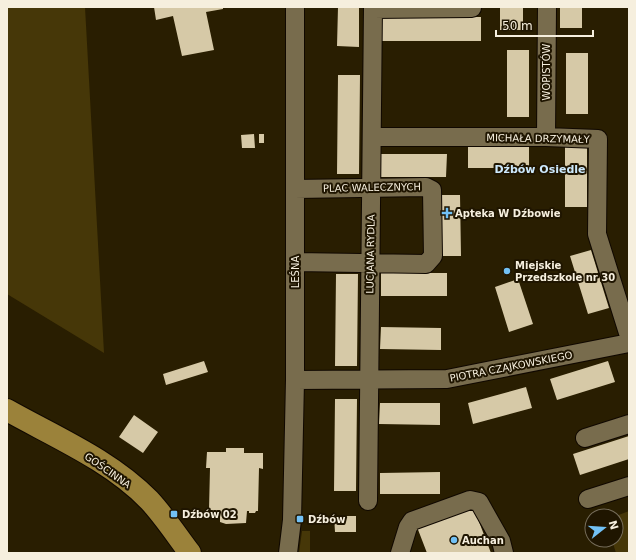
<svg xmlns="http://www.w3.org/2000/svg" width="636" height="560" viewBox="0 0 636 560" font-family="'DejaVu Sans',sans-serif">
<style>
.green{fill:#463708}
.building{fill:#d6c9a7}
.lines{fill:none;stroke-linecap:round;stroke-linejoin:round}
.minor-casing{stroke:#100800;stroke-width:20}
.major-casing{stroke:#100800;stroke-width:24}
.minor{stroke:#786c4d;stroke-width:18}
.major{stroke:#9b823a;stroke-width:22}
.poi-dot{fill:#72c1f5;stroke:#1f1500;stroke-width:1.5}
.labels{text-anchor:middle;stroke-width:4;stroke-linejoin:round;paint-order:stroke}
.street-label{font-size:10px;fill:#f6efde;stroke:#1f1500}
.poi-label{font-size:10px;font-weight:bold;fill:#f6efde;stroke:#1f1500;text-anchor:start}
.neighbourhood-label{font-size:11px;font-weight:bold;fill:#cde9fc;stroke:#1f1500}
</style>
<rect width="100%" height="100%" fill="#291e01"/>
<path class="green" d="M7 7H85L104 353 7 294Z
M629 511V553H616L612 540H616V516Z
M302 531H310V553H299Z"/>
<path class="building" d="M154 7H223V9L206 12 214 50 182 56 173 16 156 20Z
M338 7H359V47L337 46Z
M500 7H523V30H500Z
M560 7H582V28H560Z
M382 17H481V41H382Z
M507 50H529V117H507Z
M566 53H588V114H566Z
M338 75H360L359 174H337Z
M254 134 255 148H242L241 135Z
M259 134H264V143H259Z
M468 146H529V168H468Z
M565 147H587V207H565Z
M381 154H447L446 177H381Z
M436 195H460L461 256H437Z
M591 250 609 308 588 314 570 256Z
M381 273H447V296H381Z
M336 274H358L357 366H335Z
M518 279 533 324 509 332 495 287Z
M381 327 441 328V350L380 349Z
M204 361 208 372 166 385 163 374Z
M608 361 615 382 557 400 550 379Z
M526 387 532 408 473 424 468 403Z
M335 399H357L356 491H334Z
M380 403H440V425L379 424Z
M134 415 158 432 143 453 119 437Z
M629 436V459L580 475 573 454Z
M226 448H244V453H263V469L259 468 258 511H256L255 513H249V511H247L246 523 226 524 220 522V510L218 511V513H212V510H209L210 468H206L207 452H226Z
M440 472V494H380V473Z
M473 506 491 553H427L417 527Z
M334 516H356V532H335Z"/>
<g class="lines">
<defs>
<path id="minor" d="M373 9 472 8
M372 137H546L598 139 597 234 629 336
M546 137 547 7
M295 262 426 264 433 256 432 190 426 187 295 189
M295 380 447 379 629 343
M585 438 629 424
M588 499 629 486
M368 501 373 7
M288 553 292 520 295 380V7
M400 553 408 527 412 521 470 500 479 502 501 541 504 553"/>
<path id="major" d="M7 410C55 437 110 460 149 500 164 516 177 536 190 553"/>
</defs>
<use href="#minor" class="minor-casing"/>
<use href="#major" class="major-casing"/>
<use href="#minor" class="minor"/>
<use href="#major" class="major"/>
</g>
<g class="poi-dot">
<path d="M445 207h4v4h4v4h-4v4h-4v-4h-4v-4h4z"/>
<circle cx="507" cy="271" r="4"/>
<rect x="170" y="510" width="8" height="8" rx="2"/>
<rect x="296" y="515" width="8" height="8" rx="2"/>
<circle cx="454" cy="540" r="4"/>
</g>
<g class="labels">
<g class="street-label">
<text transform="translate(546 72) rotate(-90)" y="4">WOPISTÓW</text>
<text transform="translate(538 138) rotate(1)" y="4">MICHAŁA DRZYMAŁY</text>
<text transform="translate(372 187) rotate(-1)" y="4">PLAC WALECZNYCH</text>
<text transform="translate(370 254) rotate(-89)" y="4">LUCJANA RYDLA</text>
<text transform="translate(295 272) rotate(-90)" y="4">LEŚNA</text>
<text transform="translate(511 366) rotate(-11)" y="4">PIOTRA CZAJKOWSKIEGO</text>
<text transform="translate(108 470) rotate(35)" y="4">GOŚCINNA</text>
</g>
<g class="poi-label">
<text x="455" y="217">Apteka W Dźbowie</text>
<text x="515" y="269">Miejskie<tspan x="515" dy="12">Przedszkole nr 30</tspan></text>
<text x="182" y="518">Dźbów 02</text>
<text x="308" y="523">Dźbów</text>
<text x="462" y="544">Auchan</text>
</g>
<g class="neighbourhood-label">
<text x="540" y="173">Dźbów Osiedle</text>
</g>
</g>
<rect width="636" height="560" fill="none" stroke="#f6efde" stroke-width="16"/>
<g transform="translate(604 528) rotate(73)"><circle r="19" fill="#1f1500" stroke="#756c59"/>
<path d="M0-3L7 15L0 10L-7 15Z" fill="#72c1f5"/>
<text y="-6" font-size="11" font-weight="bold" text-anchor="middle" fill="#f6efde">N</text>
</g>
<path d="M496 30v6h97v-6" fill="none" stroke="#f6efde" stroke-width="2"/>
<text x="502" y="30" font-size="12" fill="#f6efde" stroke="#1f1500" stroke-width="3" paint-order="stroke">50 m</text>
</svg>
